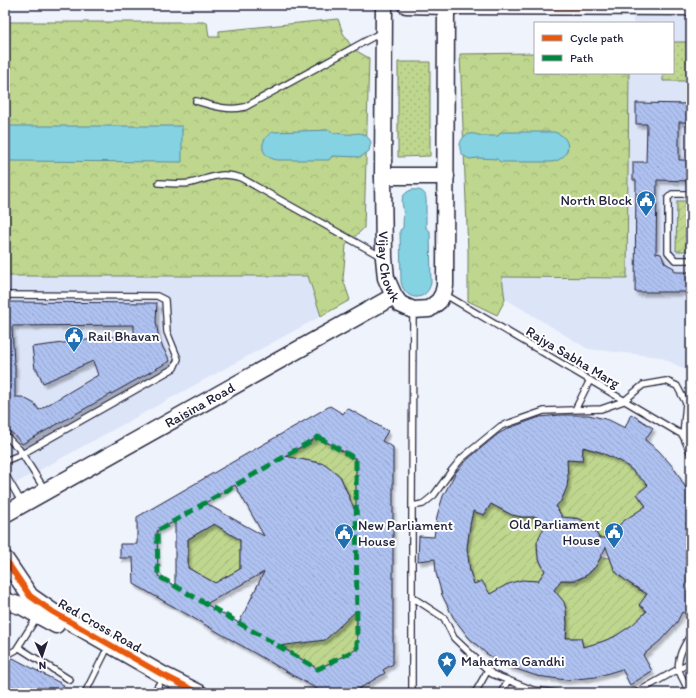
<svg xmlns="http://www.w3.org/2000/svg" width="696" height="698" viewBox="0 0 696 698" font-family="Itim,sans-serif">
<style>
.built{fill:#dce4f8}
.grass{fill:url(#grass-dots);stroke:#707c64}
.park{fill:url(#park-crowns);stroke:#707c64}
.garden{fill:url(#garden-furrows);stroke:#707c64}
.water{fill:#84d2e2;stroke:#5d8c9f}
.building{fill:url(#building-back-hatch);stroke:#22223b;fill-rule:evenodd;filter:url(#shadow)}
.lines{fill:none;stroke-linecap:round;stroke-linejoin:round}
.lane-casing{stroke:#22223b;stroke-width:8}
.secondary-casing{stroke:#22223b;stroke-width:19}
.lane{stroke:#fff;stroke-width:5.5}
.secondary{stroke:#fff;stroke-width:16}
.quiet{stroke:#00873e;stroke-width:5;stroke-dasharray:10 5;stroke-linecap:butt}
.cycleway-casing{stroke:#fff;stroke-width:8}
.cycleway{stroke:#e8590c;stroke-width:6}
.labels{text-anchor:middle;stroke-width:4;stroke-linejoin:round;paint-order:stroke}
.poi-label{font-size:14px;fill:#22223b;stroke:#fff;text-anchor:start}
.street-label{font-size:14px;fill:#22223b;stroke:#fff}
</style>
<defs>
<pattern id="grass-dots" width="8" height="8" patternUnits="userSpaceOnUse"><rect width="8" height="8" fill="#bed68d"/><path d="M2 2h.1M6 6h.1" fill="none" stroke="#a3b77b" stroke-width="1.8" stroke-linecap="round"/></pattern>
<pattern id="park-crowns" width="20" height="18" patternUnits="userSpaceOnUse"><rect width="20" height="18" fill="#bed68d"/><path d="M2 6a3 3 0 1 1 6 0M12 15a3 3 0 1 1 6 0" fill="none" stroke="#a3b77b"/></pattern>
<pattern id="garden-furrows" width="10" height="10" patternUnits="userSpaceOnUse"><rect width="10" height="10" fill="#bed68d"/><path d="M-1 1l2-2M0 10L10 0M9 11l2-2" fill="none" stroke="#a3b77b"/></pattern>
<pattern id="building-back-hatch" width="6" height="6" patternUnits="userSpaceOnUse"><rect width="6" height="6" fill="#aec1f0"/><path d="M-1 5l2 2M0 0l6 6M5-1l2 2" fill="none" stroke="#95a6cf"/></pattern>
<filter id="shadow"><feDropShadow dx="2.5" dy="4" stdDeviation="1" flood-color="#0004"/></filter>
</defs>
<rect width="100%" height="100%" fill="#eff3fc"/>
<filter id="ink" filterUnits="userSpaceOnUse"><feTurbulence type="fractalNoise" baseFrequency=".025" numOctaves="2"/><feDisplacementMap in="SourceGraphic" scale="8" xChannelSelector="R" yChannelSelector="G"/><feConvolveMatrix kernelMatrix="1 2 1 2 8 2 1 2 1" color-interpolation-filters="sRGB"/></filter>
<g filter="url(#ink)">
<path class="built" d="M633 5H691V375L688 371 661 357 588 349 504 298 502 276 627 278 629 73H673V23H633Z
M5 276H308L321 316 5 489Z"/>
<path class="grass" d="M673 42H691V81H663V73H673Z
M398 62H430V156L398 157Z"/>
<path class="park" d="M338 19 343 33 353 49 369 58 364 228 346 245 343 279 350 300 321 316 308 276H5V22H207L209 37H219V31Z
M535 53V73H629L627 278 502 277 505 300 497 315 468 301V251L460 54Z"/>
<path class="garden" d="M677 201H691V251H676Z
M318 437 356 459 357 532 349 512 350 498 340 476 325 464 301 459 269 480 257 474Z
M583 448C609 452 630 466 648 485L637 494 646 507C632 515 618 522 611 538H599C592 524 579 514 563 518L556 506 567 460 582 461Z
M491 504C509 514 516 519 537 517L544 528C534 542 535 557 545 570L538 581C519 579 506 585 490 594L474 584 470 572 467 548 470 525 473 511 484 515Z
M214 524 240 540V569L215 583 188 568V539Z
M600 557 610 558C618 579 628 583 647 594L639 605 646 611C630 631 608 642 583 647L581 638H566C568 619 568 605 554 590L561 580C578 584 595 574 600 557Z
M355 570 357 649 318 669 252 628Z"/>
<path class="water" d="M5 126H182V162L5 161Z
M330 130 333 133C339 133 346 135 352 134 361 132 366 133 371 142L369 151 361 157 332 156 329 160H277C260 157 258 141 272 132Z
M501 132H554C573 137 572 158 552 162H500L497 159 478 158 470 159C465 157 461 155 460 149 459 142 463 135 469 134 474 133 478 135 482 136 487 136 493 136 498 136Z
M411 190C429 188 426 199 426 211 426 217 426 222 426 228L430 231 431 283C427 302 405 302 401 282L400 230 403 228C403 221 404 214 403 208 401 199 402 194 411 190Z"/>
<path class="building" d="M636 103 691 104V122H679V160H691V181L657 180 656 253 661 254 665 263 674 268V272H691V292H635L636 180H633V162H646L647 124H636Z
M5 302 157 303 156 321 159 340 170 361 22 444 13 434 5 429ZM134 325V334L32 347 35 369H37L43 383 93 361 98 375 39 410 35 404 22 397H15V364H14L12 326Z
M330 406 343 414 347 408 388 431 382 441 393 447V664L383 670 385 673 352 693H324L134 584 133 558H120V544H137V517ZM318 437 356 459V513L340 476 325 464 285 456ZM235 485 264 536 205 503ZM175 521V586L158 576 157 531ZM214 524 240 540V569L215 583 188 568V539ZM264 572 239 623 206 604ZM357 610V649L318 669 279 646 325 640Z
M631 414 653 428 645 440 658 450 674 468 686 488 691 485V616L682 612 677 622 660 641 643 655 652 671 630 685 622 669 596 677 566 680 537 676 510 667 487 654 469 638 453 617 442 595 436 573 435 559 418 561 419 536 434 537 437 516 443 496 456 472 468 459 498 434 509 428 540 417 560 415H589L609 420 625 428ZM583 447 600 452 622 462 632 470 648 485 637 494 646 506 622 522 617 528 611 538H599L593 527 580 519 562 517 556 506 561 501 567 487 568 478 567 460 582 461ZM491 504 512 515 522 517H537L544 528 541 533 537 542 538 557 545 571 538 581 522 580 514 582 506 585 490 594 482 581 474 584 470 572 467 548 470 525 473 511 484 515ZM606 547 614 569 618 574 629 583 647 594 639 605 647 611 632 625 614 637 601 642 583 647 581 638H566L567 624 566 609 564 602 554 590 561 580H576L587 575 596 566Z
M13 658 64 685 59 693H5V664Z"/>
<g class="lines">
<defs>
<path id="lane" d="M196 101C213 106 228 111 245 107L382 32
M159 183C169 183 180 185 191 183 212 178 218 171 241 178L382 257
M691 194H672L668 198V252L675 260H691
M444 294 691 440
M5 295 157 296 165 300 167 332 178 359 174 368 22 454 5 461
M575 410 590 380
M5 436 7 437 19 449 45 490
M5 474 22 503
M412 506 413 311
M18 647 70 680
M5 656 16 650 37 617
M90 693 86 691 105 653
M154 693 159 684
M412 693V597
M475 693 488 670
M501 693 508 680
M557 693 533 690 492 674 454 638 444 618 412 597V506L423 504 434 495 452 470 462 458 501 426 544 411 601 409 624 401 643 385 666 381 677 386 686 403 683 436 691 454
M636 693 691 662
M688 693C687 684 681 678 679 670 676 658 685 644 691 634"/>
<g id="secondary">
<path id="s1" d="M384 5 383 176 384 258 386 278 394 296 400 304 413 310 429 309 439 301 443 294 445 286 446 5"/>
<path d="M406 5 446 6 691 7"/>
<path d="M383 176H446"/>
<path id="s2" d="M5 514 394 296"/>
<path d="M5 559 30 596 53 612 163 675 199 693"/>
<path d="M5 601 21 606 56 625"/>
</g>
</defs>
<use href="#lane" class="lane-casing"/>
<use href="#secondary" class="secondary-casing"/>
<use href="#lane" class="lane"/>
<use href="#secondary" class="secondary"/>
<path class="quiet" d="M318 437 356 459 357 649 318 669 158 576 157 531Z"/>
<defs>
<path id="cycleway" d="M446 6 691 7
M5 559 30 596 53 612 163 675 199 693"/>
</defs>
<use href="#cycleway" class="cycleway-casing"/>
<use href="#cycleway" class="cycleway"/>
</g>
</g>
<defs>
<symbol id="civic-pin" viewBox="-11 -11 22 30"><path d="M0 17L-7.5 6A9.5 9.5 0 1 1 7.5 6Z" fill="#1f6fb2" stroke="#fff"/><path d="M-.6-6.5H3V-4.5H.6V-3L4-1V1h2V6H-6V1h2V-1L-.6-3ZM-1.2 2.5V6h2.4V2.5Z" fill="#fff"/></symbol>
<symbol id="sight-pin" viewBox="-11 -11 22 30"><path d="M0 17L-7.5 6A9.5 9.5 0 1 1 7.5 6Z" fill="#1f6fb2" stroke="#fff"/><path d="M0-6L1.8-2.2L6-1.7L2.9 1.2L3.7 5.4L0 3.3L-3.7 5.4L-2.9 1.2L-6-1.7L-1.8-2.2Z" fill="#fff"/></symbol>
</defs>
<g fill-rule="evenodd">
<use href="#civic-pin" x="635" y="189" width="22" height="30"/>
<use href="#civic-pin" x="63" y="325" width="22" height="30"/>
<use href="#civic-pin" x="603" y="521" width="22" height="30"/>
<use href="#civic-pin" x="333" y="522" width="22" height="30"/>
<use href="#sight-pin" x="436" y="650" width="22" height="30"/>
</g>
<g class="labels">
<g class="poi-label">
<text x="632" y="205" text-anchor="end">North Block</text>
<text x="88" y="341">Rail Bhavan</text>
<text x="600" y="529" text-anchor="end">Old Parliament<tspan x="600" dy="16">House</tspan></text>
<text x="358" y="530">New Parliament<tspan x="358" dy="16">House</tspan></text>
<text x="461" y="666">Mahatma Gandhi</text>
</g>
<g class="street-label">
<text dy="5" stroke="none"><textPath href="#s1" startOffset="262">Vijay Chowk</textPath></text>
<text transform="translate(573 357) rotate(31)" y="5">Rajya Sabha Marg</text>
<text dy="5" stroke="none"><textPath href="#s2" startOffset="223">Raisina Road</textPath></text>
<text transform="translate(100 625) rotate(30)" y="5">Red Cross Road</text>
</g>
</g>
<rect width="696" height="698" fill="none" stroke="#fff" stroke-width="20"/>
<rect x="10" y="10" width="676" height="678" fill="none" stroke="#22223b" stroke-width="1.5" filter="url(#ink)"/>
<rect x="534" y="22" width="140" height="52" fill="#ffffff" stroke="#a7a7b1"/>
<rect x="542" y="35" width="20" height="6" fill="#e8590c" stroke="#a7a7b1"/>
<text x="570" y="42" font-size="12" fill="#22223b">Cycle path</text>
<rect x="542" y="55" width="20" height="6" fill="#00873e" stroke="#a7a7b1"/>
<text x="570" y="62" font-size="12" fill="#22223b">Path</text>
<g transform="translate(42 656) rotate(177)" stroke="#ffffff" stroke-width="3" paint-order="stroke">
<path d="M0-3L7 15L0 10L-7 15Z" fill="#22223b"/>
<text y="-6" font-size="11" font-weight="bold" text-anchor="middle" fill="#22223b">N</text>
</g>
</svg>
